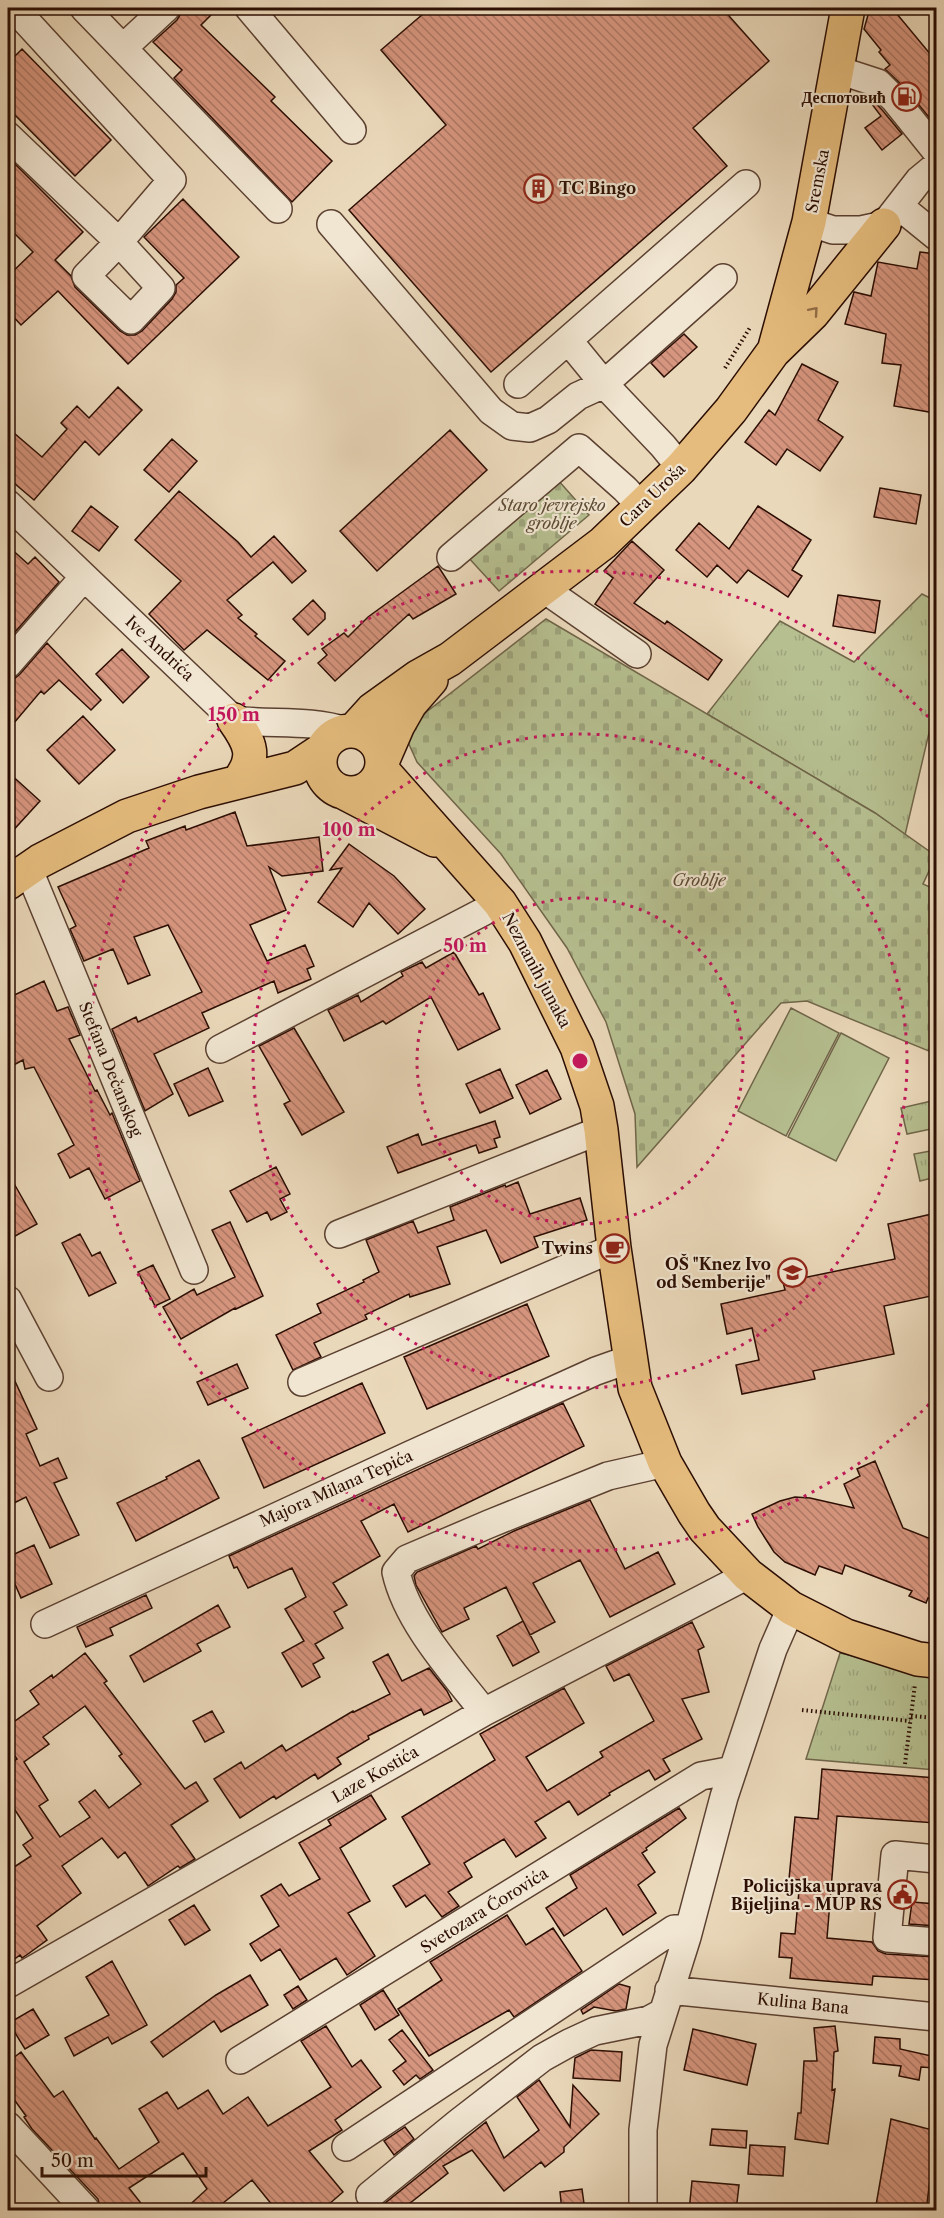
<svg xmlns="http://www.w3.org/2000/svg" width="944" height="2218" viewBox="0 0 944 2218" font-family="'Libre Caslon Text',serif">
<style>
.grass{fill:url(#grass-tufts);stroke:#70664a;stroke-width:1.5}
.cemetery{fill:url(#cemetery-stones);stroke:#70664a;stroke-width:1.5}
.pitch{fill:#b6bf90;stroke:#70664a;stroke-width:1.5}
.building{fill:url(#building-back-hatch);stroke:#2b0d03;stroke-width:1.5;fill-rule:evenodd}
.lines{fill:none;stroke-linecap:round;stroke-linejoin:round}
.minor-casing{stroke:#5b4031;stroke-width:30}
.major-casing{stroke:#2b0d03;stroke-width:36}
.path{stroke:#2b0d03;stroke-width:4;stroke-dasharray:1.5 3;stroke-linecap:butt}
.minor{stroke:#f1e6d2;stroke-width:27}
.major{stroke:#e5bc7d;stroke-width:33}
.oneway{stroke:#916d46}
.ring{fill:none;stroke:#c2185b;stroke-width:3;stroke-dasharray:3 6}
.labels{text-anchor:middle;stroke-width:4.5;stroke-linejoin:round;paint-order:stroke}
.poi-label{font-size:16px;font-weight:bold;fill:#2b0d03;stroke:#f1e6d2;text-anchor:end}
.street-label{font-size:16px;fill:#2b0d03;stroke:#f1e6d2}
.park-label{font-size:16px;font-style:italic;fill:#5c4b34;stroke:#f1e6d2}
.centre{fill:#c2185b;stroke:#f1e6d2;stroke-width:3}
.ring-label{font-size:18px;text-anchor:middle;font-weight:bold;fill:#c2185b;stroke:#f1e6d2;stroke-width:4.5;stroke-linejoin:round;paint-order:stroke}
</style>
<defs>
<pattern id="grass-tufts" width="24" height="20" patternUnits="userSpaceOnUse" patternTransform="scale(1.5)"><rect width="24" height="20" fill="#b6bf90"/><path d="M3 7l-1-3M5 7V3M7 7l1-3M15 17l-1-3M17 17v-4M19 17l1-3" fill="none" stroke="#9da37b"/></pattern>
<pattern id="cemetery-stones" width="16" height="16" patternUnits="userSpaceOnUse" patternTransform="scale(1.5)"><rect width="16" height="16" fill="#b6bf90"/><path d="M2 7V4a2 2 0 0 1 4 0v3zM10 15v-3a2 2 0 0 1 4 0v3z" fill="#9da37b"/></pattern>
<pattern id="building-back-hatch" width="6" height="6" patternUnits="userSpaceOnUse" patternTransform="scale(1.5)"><rect width="6" height="6" fill="#d6957e"/><path d="M-1 5l2 2M0 0l6 6M5-1l2 2" fill="none" stroke="#ae7865"/></pattern>
</defs>
<rect width="100%" height="100%" fill="#ead8ba"/>
<filter id="stains"><feTurbulence type="fractalNoise" baseFrequency=".00333" numOctaves="4"/><feColorMatrix values="0 0 0 0 .2 0 0 0 0 .09 0 0 0 0 .02 0 0 0 .5 -.17"/></filter>
<radialGradient id="worn" r=".72"><stop offset=".6" stop-color="#630" stop-opacity="0"/><stop offset="1" stop-color="#630" stop-opacity=".3"/></radialGradient>
<path class="grass" d="M922 594 936 601V676L933 716 905 835 875 813 707 714 780 621 854 662Z
M936 1100V1128L907 1134 901 1108Z
M936 1150V1177L920 1181 914 1154Z
M840 1653 936 1673V1770L806 1759Z"/>
<path class="cemetery" d="M557 479 589 515 499 591 467 556Z
M546 619 875 813 936 856 923 884 936 890V1054L807 1001 781 1003 637 1167 635 1114 606 1022 567 948 501 854 417 762 408 742 420 717Z"/>
<path class="pitch" d="M791 1008 839 1033 786 1136 738 1111Z
M841 1033 889 1058 836 1161 788 1137Z"/>
<path class="building" d="M184 8H218L201 25 275 97 271 101 332 161 292 202 174 78 182 70 153 42 177 20Z
M430 8H722L769 61 693 128 727 166 491 372 349 210 446 125 381 50Z
M870 8H892L936 61V126L906 89 885 69 890 65 879 52 881 50 864 29Z
M22 49 111 140 75 176 8 108V63Z
M865 95 870 97 883 111 902 134 882 150 865 128 881 116Z
M8 157 83 232 55 260 71 276 75 287 120 331 127 335H135L142 331 172 299 176 292V285L184 278 144 237 183 199 239 257 128 364 58 291 21 325 8 311V276L33 252 8 227Z
M920 252 936 254V336H935L929 380 936 382 935 413 894 406 901 365 882 363 886 334 845 324 854 292 871 296 878 262 917 269Z
M684 334 697 347 664 377 651 363Z
M802 364 838 382 818 420 843 437 820 471 787 449 776 465 745 442 769 410 775 415Z
M118 387 142 410 99 455 85 441 34 500 8 478V428L42 457 67 429 61 423 77 406 89 418Z
M450 430 487 470 377 571 340 531Z
M172 439 197 461 169 492 144 470Z
M880 488 921 495 916 524 874 517Z
M179 491 238 542 251 557 274 536 306 571 292 583 273 562 227 600 242 615 238 618 257 634 255 636 285 661 268 680 207 630 184 650 149 614 181 581 135 540Z
M91 506 118 527 99 551 72 531Z
M758 506 811 540 792 570 802 576 788 597 748 570 737 583 717 565 707 577 676 550 699 523 729 549Z
M632 541 664 570 634 603 665 624 667 621 722 660 708 680 595 604 613 578 604 571Z
M8 546 28 564 35 557 59 582 8 640Z
M438 566 456 594 413 619 409 614 335 681 318 663 327 655 322 649 344 633 348 637 368 617Z
M838 595 880 601 875 633 833 626Z
M313 600 325 613V619L308 635 293 619Z
M47 643 101 700 91 710 59 680 44 694 41 691 8 730V679H14L20 674Z
M122 649 149 677 123 703 96 674Z
M83 716 115 750 79 784 47 750Z
M8 772 40 801 8 836Z
M235 812 247 846 319 837 323 871 282 876 269 867 286 910 250 925 267 961 305 945 314 966 307 969 311 979 278 993 274 981 202 1013 209 1028 154 1054 173 1094 145 1111 112 1029 136 1017 138 1022 202 992 168 925 134 937 150 975 128 984 113 949 84 961 70 929 76 926 58 887 149 848 146 841 185 826 186 830Z
M349 844 394 876 425 909 398 934 369 903 353 927 318 902 342 868 330 870Z
M454 952 479 995 483 993 500 1029 458 1050 431 997 386 1024 383 1021 344 1041 328 1010 358 995 361 1002 403 976 401 972 422 962 426 968Z
M44 981 57 1011 68 1007 80 1035 69 1039 95 1091 97 1090 110 1115 112 1113 140 1181 105 1199 89 1168 70 1178 58 1154 74 1145 34 1067 25 1069 23 1060 8 1068V998Z
M294 1028 344 1112 302 1135 284 1104 290 1101 259 1046Z
M208 1068 223 1101 189 1116 174 1084Z
M500 1069 513 1098 480 1113 466 1084Z
M547 1070 561 1099 530 1114 516 1085Z
M495 1121 500 1137 494 1139 497 1147 479 1153 476 1145 398 1173 387 1147 418 1134 422 1145Z
M276 1167 290 1194 280 1199 287 1212 271 1220 267 1212 247 1222 230 1191Z
M8 1173 37 1224 8 1240Z
M518 1182 530 1214 580 1198 587 1220 534 1237 538 1247 501 1263 486 1230 437 1247 450 1284 410 1297 409 1294 365 1315 367 1319 314 1343 321 1357 293 1370 276 1335 321 1313 317 1304 364 1282 363 1280 379 1272 366 1240 413 1221 418 1233 454 1220 450 1207 505 1185 506 1187Z
M936 1213V1295L884 1306 894 1354 813 1371 815 1379 742 1394 736 1365 759 1360 752 1328 727 1334 721 1304 785 1290 783 1282 895 1259 888 1224Z
M230 1222 263 1296 236 1309 235 1308 181 1339 163 1307 194 1289 197 1295 235 1277 212 1230Z
M80 1234 92 1256 100 1252 116 1283 89 1296 62 1243Z
M153 1265 170 1299 155 1306 138 1272Z
M527 1304 549 1356 427 1409 404 1357Z
M237 1364 248 1388 208 1405 197 1382Z
M8 1366 37 1429 26 1434 40 1466 58 1458 67 1478 54 1483 79 1535 50 1548 26 1497 8 1506Z
M362 1383 385 1433 264 1488 242 1438Z
M563 1403 584 1446 408 1532 394 1504 361 1521 380 1556 333 1583 347 1605 334 1612 343 1628 315 1644 324 1658 313 1664 320 1677 302 1687 282 1653 304 1641 285 1609 306 1597 292 1568 248 1588 237 1567 234 1568 229 1556Z
M199 1460 219 1498 136 1541 117 1503 167 1479 166 1477Z
M875 1461 903 1528 936 1541V1601L928 1598 926 1603 909 1596 912 1591 845 1565 842 1574 819 1566 815 1575 785 1562 774 1552 758 1527 752 1514 780 1501 795 1497 810 1498 854 1508 844 1484 860 1476 857 1469Z
M590 1500 625 1569 658 1552 675 1584 610 1617 580 1560 533 1583 555 1622 530 1635 506 1587 464 1608 469 1619 442 1632 416 1585 414 1576 417 1572 476 1546 478 1549 514 1531Z
M34 1545 52 1584 21 1598 8 1568V1557Z
M146 1595 152 1608 110 1628 113 1635 86 1647 77 1627Z
M218 1605 230 1627 197 1644 201 1651 144 1682 130 1656Z
M523 1621 539 1652 513 1666 497 1636Z
M692 1622 704 1647 698 1650 709 1692 682 1699 702 1739 663 1759 670 1771 655 1780 649 1770 609 1793 610 1795 578 1815 569 1801 535 1822 546 1838 516 1857 504 1839 464 1863 472 1877 448 1892 459 1906 442 1917 425 1895 406 1907 393 1886 430 1864 402 1817 495 1760 480 1734 564 1688 584 1723 526 1757 547 1791 603 1757 600 1752 654 1721 629 1674 614 1681 606 1666Z
M85 1653 107 1681 104 1683 185 1789 196 1782 208 1801 171 1825 195 1859 180 1868 178 1866 148 1886 125 1852 118 1858 102 1838 62 1866 81 1893 37 1926 47 1940 28 1954 22 1958 20 1955 8 1964V1871L31 1856 23 1845 33 1838 8 1799V1765L17 1759 8 1746V1726L39 1704 30 1691 52 1675 53 1678ZM85 1706 122 1754 119 1756 141 1784 109 1808 95 1790 79 1802 90 1817 60 1837 39 1806 48 1800 24 1762 49 1744 43 1737Z
M388 1654 402 1681 429 1668 447 1691 452 1701 424 1715 421 1709 368 1736 369 1739 337 1758 341 1764 318 1779 315 1774 276 1799 274 1796 240 1818 214 1779 241 1762 245 1769 282 1745 286 1751 353 1711 354 1712 390 1694 373 1662Z
M212 1711 224 1732 205 1742 193 1721Z
M822 1769 936 1778V1823L837 1816 827 1938 872 1942 878 1951 886 1954 936 1957V1980L873 1976 872 1985 790 1978 792 1958 779 1957 781 1933 795 1934 800 1880 789 1879 795 1817 818 1819Z
M371 1795 386 1819 340 1848 370 1901 348 1913 375 1956 347 1975 336 1958 300 1980 280 1949 261 1961 250 1944 279 1926 261 1896 281 1884 289 1896 320 1879 299 1843 331 1825 328 1820Z
M679 1808 686 1818 646 1848 647 1850 642 1853 655 1872 638 1885 656 1913 623 1935 606 1908 564 1936 546 1908 577 1888 570 1875Z
M912 1902 936 1904V1926L909 1924Z
M194 1905 210 1930 185 1945 169 1920Z
M507 1915 526 1945 553 1928 582 1971 514 2017 509 2010 429 2056 398 2009 442 1980 430 1962Z
M112 1961 147 2025 112 2044 108 2037 74 2056 65 2038 109 2015 86 1977Z
M250 1975 268 2005 221 2032 214 2021 163 2057 151 2042 216 1995Z
M619 1984 630 1987 626 2009 616 2011 594 2007 583 2014 581 2010Z
M298 1986 307 2000 293 2009 284 1995Z
M383 1990 399 2015 375 2030 360 2005Z
M33 2009 49 2035 25 2049 9 2023Z
M326 2026 352 2067 361 2060 381 2087 335 2120 342 2130 309 2151 343 2192 321 2211H277L252 2180 213 2211H183L207 2189 183 2153 129 2188 147 2211H101L98 2199 32 2129 24 2117 26 2116 8 2091V2062L21 2052 54 2097 63 2091 95 2139 96 2138 119 2169 159 2142 139 2109 167 2092 178 2109 208 2090 223 2114 248 2097 268 2126 331 2087 301 2041Z
M835 2026 838 2051 834 2052 832 2090 835 2089 828 2144 795 2139 798 2113H801L804 2061H817L814 2028Z
M693 2029 756 2044 747 2085 684 2070Z
M402 2030 433 2070 420 2079 416 2075 404 2085 393 2071 406 2061 389 2040Z
M875 2037 900 2039V2049L936 2057 935 2068 921 2067 919 2080 899 2076 901 2066 873 2063Z
M591 2050 622 2052 620 2081 573 2078 575 2058Z
M539 2080 570 2127 573 2085 599 2114 564 2147V2152L545 2167 541 2162 504 2191 472 2150 443 2166 448 2173 400 2211H372L380 2207 486 2122 504 2158 539 2130 517 2097Z
M891 2119 936 2131 926 2211H875Z
M405 2127 414 2139 394 2155 384 2141Z
M712 2129 747 2131 746 2148 710 2145Z
M750 2145 785 2147 783 2176 748 2174Z
M692 2181 739 2185 736 2211H689Z
M582 2189 585 2211H562L560 2192Z"/>
<g class="lines">
<defs>
<path id="minor" d="M84 8 278 209
M249 8 352 130
M123 48 166 8
M838 70 878 83 895 100 936 151
M8 136 119 242 161 288 131 320 86 276 119 242 172 180 14 8
M899 206 936 236
M809 222 833 230H861L884 225 919 180 936 166
M331 224 491 411 512 426 530 428 548 420 578 396 604 384 723 278
M568 340 604 384 663 446 681 468
M518 384 746 184
M8 504 234 720C272 725 309 719 346 731
M451 557 579 448 625 489 641 506
M544 589 637 654
M8 664 84 577
M28 868 194 1270
M220 1049 500 903
M339 1234 601 1130
M8 1300 49 1377
M302 1382 614 1248
M45 1624 410 1455 596 1371 630 1359
M484 1712C453 1672 407 1622 396 1572L407 1559 489 1524 608 1476 665 1463
M936 1859 895 1855 887 1938 936 1942
M8 1984 484 1712 748 1575
M669 1990 936 2017
M240 2060 701 1776 733 1770
M8 2126 86 2210
M346 2147 674 1929H689
M370 2195 458 2123 542 2058 569 2043 595 2031 649 2020 662 2013
M643 2210V2130L653 2045 687 1937 724 1797 773 1649 791 1608"/>
<path id="major" d="M774 351 809 222 848 8
M234 720C251 744 257 757 238 782
M320 762a31 31 0 1 1 62 0a31 31 0 1 1-62 0Z
M353 731 372 710 418 677 450 659 603 543 681 468 731 410 773 352 813 313 884 225
M382 762 398 725 410 704 431 680
M382 770 500 903 525 942 577 1047 597 1106 601 1130 614 1248 635 1388 665 1463 694 1513 705 1529 748 1575 791 1608 846 1636 918 1659 936 1661
M345 793 435 840
M8 883 40 861 127 816 199 792 295 768 322 750"/>
</defs>
<use href="#minor" class="minor-casing"/>
<use href="#major" class="major-casing"/>
<path class="path" d="M725 368 751 326
M802 1710 910 1721
M911 1716 936 1718
M905 1764 915 1684"/>
<use href="#minor" class="minor"/>
<use href="#major" class="major"/>
</g>
<defs><path id="oneway-chevron" d="M-2-3.5L2.5 0L-2 3.5" fill="none" stroke-width="1.6" stroke-linecap="round" stroke-linejoin="round" transform="scale(1.5)"/></defs>
<use class="oneway" href="#oneway-chevron" transform="translate(814 311) rotate(-49)"/>
<g class="ring">
<circle cx="580" cy="1061" r="163"/>
<circle cx="580" cy="1061" r="327"/>
<path d="M935 1398A490 490 0 1 1 935 724"/>
</g>
<defs>
<symbol id="fuel-ring" viewBox="-11 -11 22 22"><circle r="9.5" fill="#f1e6d2" stroke="#8f2418" stroke-width="1.5"/><path d="M-5.5-6h7V0h2V4h1.3V-2.5L3-4.5l.8-.8L6-3V5H2.5V1h-1V6h-7ZM-4.2-4.7v3.2H.2V-4.7Z" fill="#8f2418"/></symbol>
<symbol id="building-ring" viewBox="-11 -11 22 22"><circle r="9.5" fill="#f1e6d2" stroke="#8f2418" stroke-width="1.5"/><path d="M-4-6H4V6H1V3H-1V6H-4ZM-2.5-4.3h1.7v1.8h-1.7ZM.8-4.3h1.7v1.8H.8ZM-2.5-1h1.7V.8h-1.7ZM.8-1h1.7V.8H.8Z" fill="#8f2418"/></symbol>
<symbol id="cafe-ring" viewBox="-11 -11 22 22"><circle r="9.5" fill="#f1e6d2" stroke="#8f2418" stroke-width="1.5"/><path d="M-5.5-4.5H6V0H3Q3 3.5 0 3.5H-2.5Q-5.5 3.5-5.5 0ZM3-3.2v2h1.7v-2ZM-6 4.5H4V6H-6Z" fill="#8f2418"/></symbol>
<symbol id="school-ring" viewBox="-11 -11 22 22"><circle r="9.5" fill="#f1e6d2" stroke="#8f2418" stroke-width="1.5"/><path d="M0-5L7-2L0 1L-7-2ZM-4 1L0 2.5L4 1V4Q0 6-4 4Z" fill="#8f2418"/></symbol>
<symbol id="civic-ring" viewBox="-11 -11 22 22"><circle r="9.5" fill="#f1e6d2" stroke="#8f2418" stroke-width="1.5"/><path d="M-.6-6.5H3V-4.5H.6V-3L4-1V1h2V6H-6V1h2V-1L-.6-3ZM-1.2 2.5V6h2.4V2.5Z" fill="#8f2418"/></symbol>
</defs>
<g fill-rule="evenodd">
<use href="#fuel-ring" x="890" y="80" width="33" height="33"/>
<use href="#building-ring" x="522" y="172" width="33" height="33"/>
<use href="#cafe-ring" x="598" y="1232" width="33" height="33"/>
<use href="#school-ring" x="776" y="1256" width="33" height="33"/>
<use href="#civic-ring" x="886" y="1878" width="33" height="33"/>
</g>
<g class="labels">
<g class="poi-label">
<text x="886" y="103">Деспотовић</text>
<text x="559" y="194" text-anchor="start">TC Bingo</text>
<text x="593" y="1254">Twins</text>
<text x="771" y="1270">OŠ "Knez Ivo<tspan x="771" dy="18">od Semberije"</tspan></text>
<text x="882" y="1892">Policijska uprava<tspan x="882" dy="18">Bijeljina - MUP RS</tspan></text>
</g>
<g class="street-label">
<text transform="translate(817 181) rotate(-79)" y="6">Sremska</text>
<text transform="translate(652 495) rotate(-44)" y="6">Cara Uroša</text>
<text transform="translate(160 648) rotate(43)" y="6">Ive Andrića</text>
<text transform="translate(537 970) rotate(62)" y="6">Neznanih junaka</text>
<text transform="translate(111 1069) rotate(68)" y="6">Stefana Dečanskog</text>
<text transform="translate(336 1488) rotate(-24)" y="6">Majora Milana Tepića</text>
<text transform="translate(375 1774) rotate(-30)" y="6">Laze Kostića</text>
<text transform="translate(484 1910) rotate(-32)" y="6">Svetozara Ćorovića</text>
<text transform="translate(803 2003) rotate(6)" y="6">Kulina Bana</text>
</g>
<g class="park-label">
<text x="552" y="511">Staro jevrejsko<tspan x="552" dy="18">groblje</tspan></text>
<text x="699" y="886">Groblje</text>
</g>
</g>
<circle cx="580" cy="1061" r="9" class="centre"/>
<g class="ring-label">
<text x="234" y="721">150 m</text>
<text x="349" y="836">100 m</text>
<text x="465" y="952">50 m</text>
</g>
<rect width="944" height="2218" fill="none" stroke="#ead8ba" stroke-width="30"/>
<rect x="9" y="9" width="926" height="2200" fill="none" stroke="#2b0d03" stroke-width="3"/>
<rect x="15" y="15" width="914" height="2188" fill="none" stroke="#2b0d03" stroke-width="1.5"/>
<path d="M42 2167v9h164v-9" fill="none" stroke="#2b0d03" stroke-width="3"/>
<text x="51" y="2167" font-size="18" fill="#2b0d03" stroke="#f1e6d2" stroke-width="4.5" paint-order="stroke">50 m</text>
<rect width="100%" height="100%" filter="url(#stains)"/>
<rect width="100%" height="100%" fill="url(#worn)"/>
</svg>
